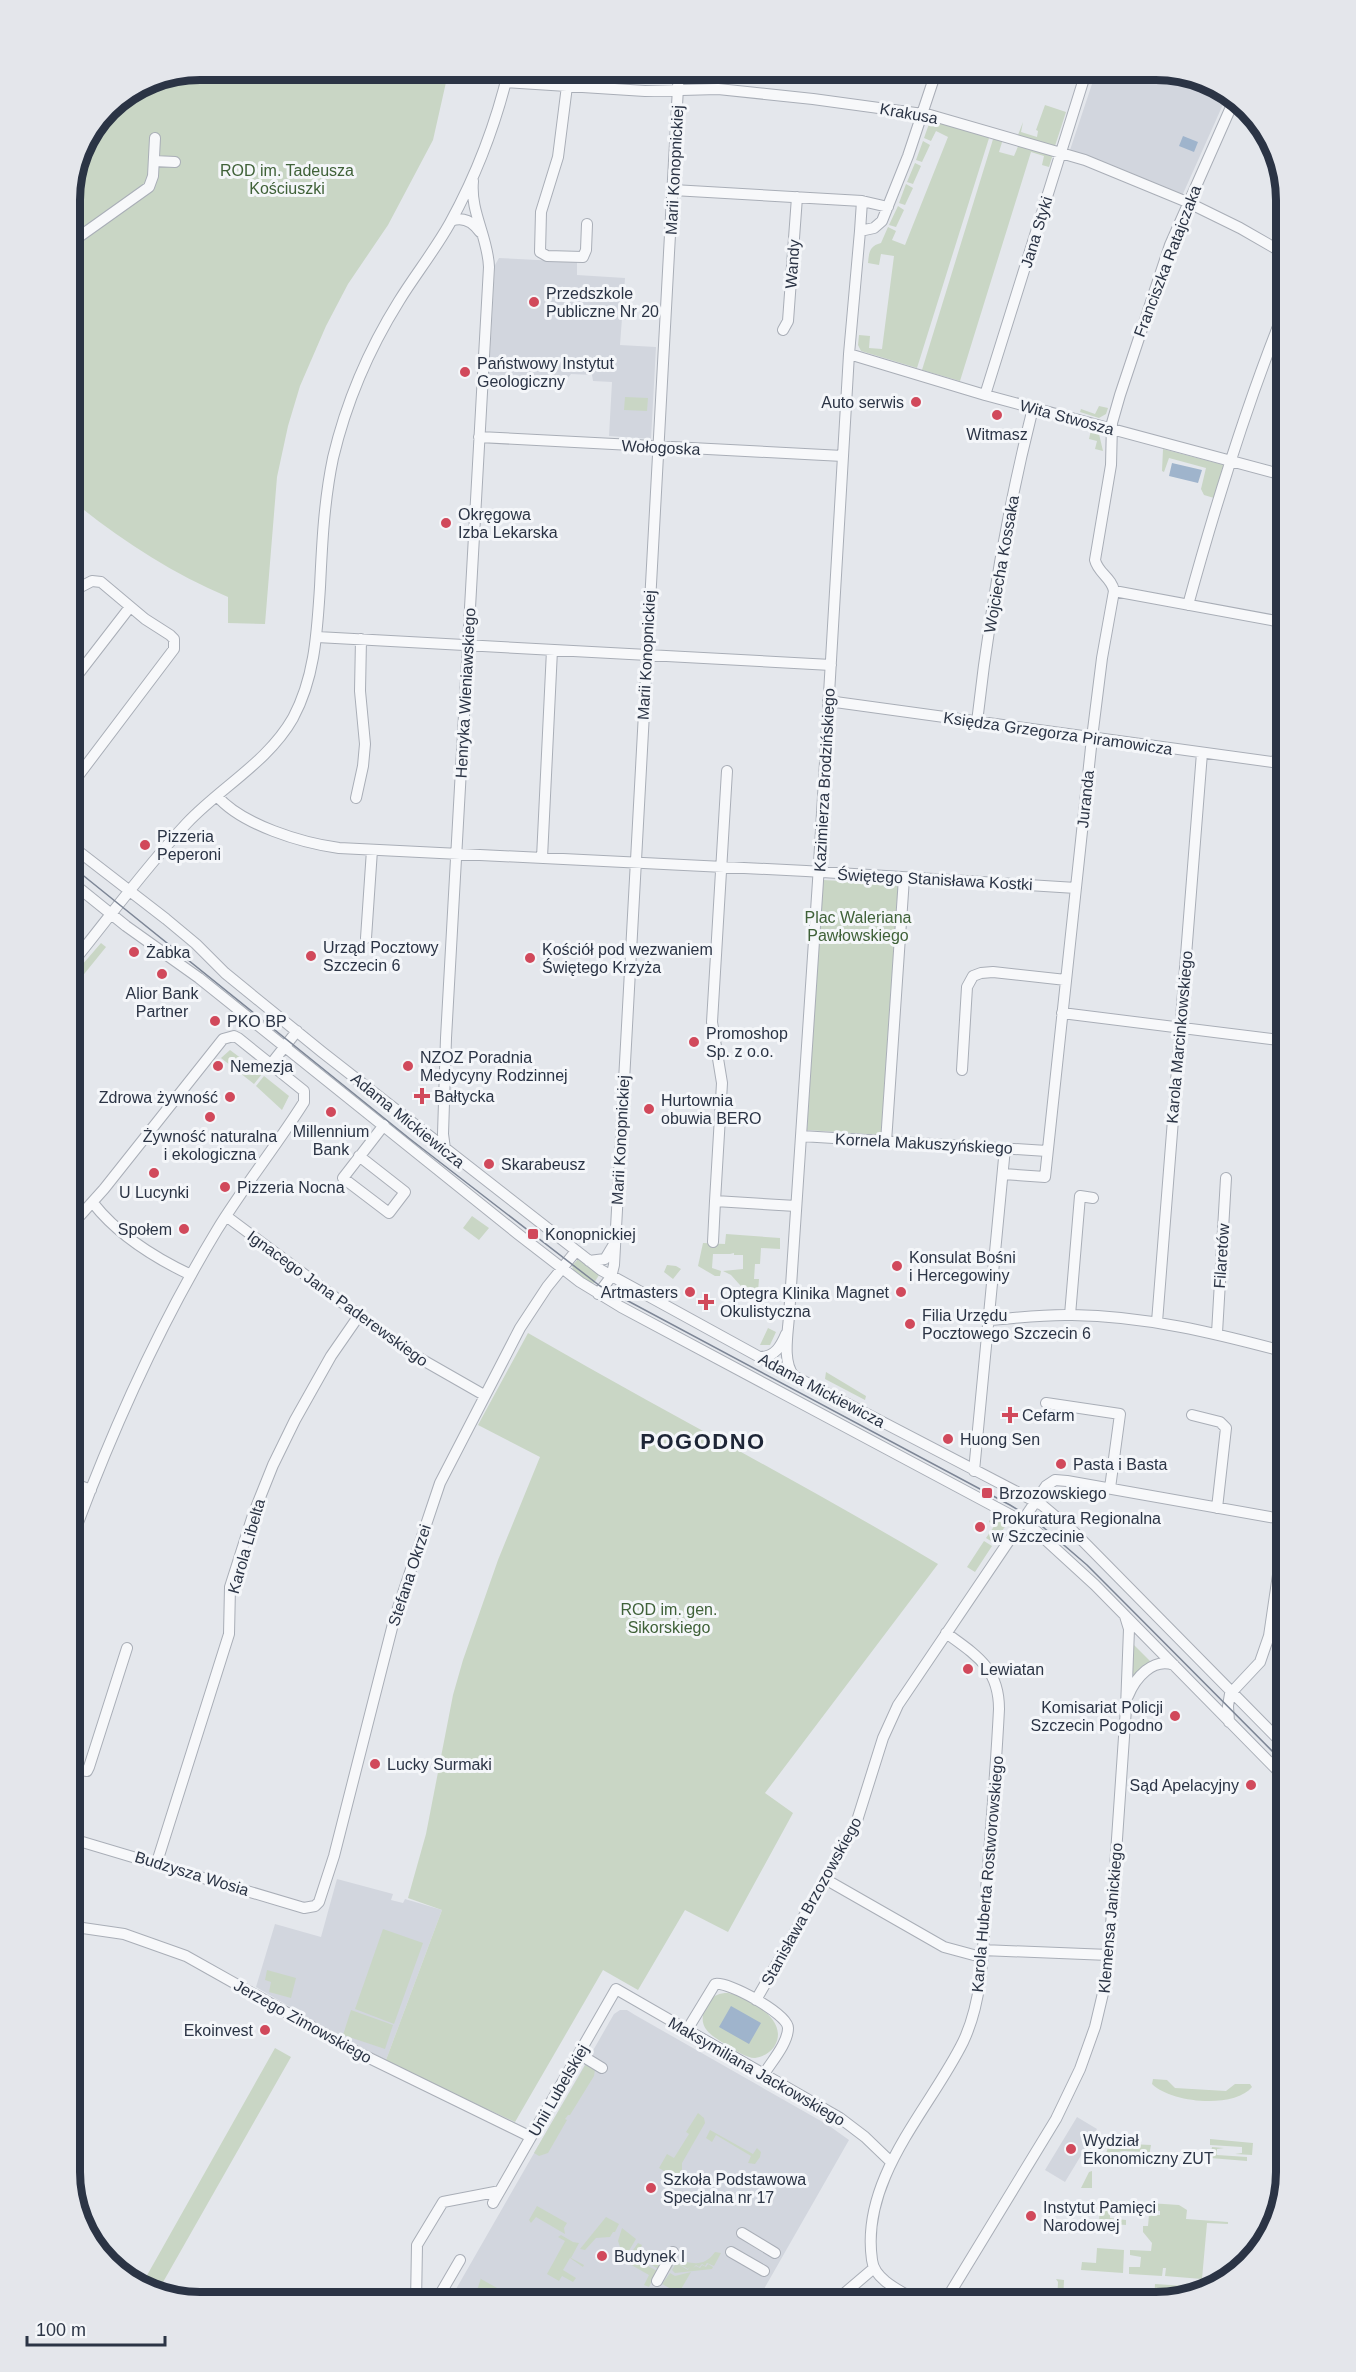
<svg xmlns="http://www.w3.org/2000/svg" width="1356" height="2372" viewBox="0 0 1356 2372" font-family="Helvetica,sans-serif">
<style>
.built{fill:#d2d6de}
.green{fill:#c9d6c5}
.water{fill:#9fb4cc}
.lines{fill:none;stroke-linecap:round;stroke-linejoin:round}
.minor-casing{stroke:#a9aeb7;stroke-width:12}
.minor{stroke:#f7f8fa;stroke-width:10}
.tram{stroke:#7d8696;stroke-width:1.5}
.poi-dot{fill:#d1495b;stroke:#f4f6f9;stroke-width:2}
.labels{text-anchor:middle;stroke-width:6;stroke-linejoin:round;paint-order:stroke}
.street-label{font-size:16px;fill:#2b3445;stroke:#f4f6f9}
.park-label{font-size:16px;fill:#3f6138;stroke:#f4f6f9}
.poi-label{font-size:16px;fill:#2b3445;stroke:#f4f6f9;text-anchor:start}
.district-label{font-size:22px;font-weight:bold;letter-spacing:1.5px;fill:#1d2536;stroke:#f4f6f9}
.rim{fill:none;stroke:#2b3445;stroke-width:8}
</style>
<rect width="100%" height="100%" fill="#e4e7ec"/>
<path class="built" d="M1097 69H1166L1229 91 1182 196 1070 150Z
M499 258 577 262V275L625 278 620 345 656 347 651 439 609 436 612 382 593 381 592 375 571 374 567 379 489 375 495 265Z
M69 1491 81 1495 69 1527Z
M337 1879 393 1894 391 1900 403 1903 405 1899 442 1910 386 2060 338 2035 256 1987 275 1924 321 1937Z
M620 2010H627L635 2015 828 2125 849 2140 756 2303H448L614 2014Z
M1077 2117 1097 2129 1065 2182 1045 2170Z"/>
<path class="green" d="M199 69H449L433 140 388 225 348 284 326 326 300 386 288 426 277 477 265 624 228 623V597C169 572 118 538 69 498V191L79 149 107 107 150 79Z
M1045 105 1066 112 1055 146 1018 135 1023 122 1021 132 1037 137 1038 131 1036 130Z
M930 121 990 135 917 368 861 351 858 345 859 335 870 336 869 348 882 349 894 256 881 254 879 265 868 263C869 253 869 246 881 243L888 227 896 231 892 240 905 245 948 137 936 131 931 141 924 138Z
M994 136 1003 139 999 152 1014 156 1019 144 1053 154 1049 167 1042 165 1044 156 1031 152 960 381 922 370Z
M923 141 930 145 922 162 916 160Z
M915 163 921 166 913 184 907 182Z
M906 184 913 188 905 205 899 203Z
M898 206 904 210 896 227 889 225Z
M625 397 648 398 647 411 624 410Z
M1099 406 1108 408 1106 414 1099 418 1080 412 1081 409 1095 414Z
M1091 430 1099 434 1103 451 1095 449 1097 441 1089 439Z
M1163 449 1224 465 1214 498 1204 495 1201 489 1206 468 1169 458 1164 472 1162 471Z
M823 880 898 884 881 1135 807 1130Z
M101 943 106 947 72 989 69 987V980Z
M230 1050 262 1074 254 1084 221 1058Z
M264 1076 289 1096 282 1110 256 1086Z
M472 1216 489 1228 479 1240 463 1228Z
M726 1234 780 1238V1249L761 1248 760 1264H755L754 1279H759L757 1304 731 1275 723 1271 743 1269V1255H734V1253L730 1254H713L712 1268 721 1271 720 1276H715L698 1266 703 1243 725 1244Z
M578 1259 599 1275 594 1283C586 1282 574 1274 572 1266Z
M667 1265 676 1266 681 1269 673 1279 664 1272Z
M768 1328 776 1332 770 1345H760Z
M528 1333C664 1412 803 1483 938 1564L765 1793 793 1813 728 1932 685 1910 638 1990 603 1970 515 2122 413 2075 386 2060 442 1910 408 1898 426 1834 453 1695 463 1660 498 1560 540 1457 478 1425Z
M826 1372 866 1396 865 1400 825 1379Z
M991 1517 1006 1525 994 1543 986 1538 995 1525 989 1522Z
M984 1541 992 1546 975 1572 967 1567Z
M1132 1643 1151 1662 1133 1678 1129 1677Z
M383 1929 423 1943 394 2024 355 2009Z
M267 1970 296 1978 291 1998 269 1992 271 1982 265 1980Z
M728 1993C749 1997 791 2021 774 2047 770 2053 762 2057 755 2058 746 2058 737 2051 730 2047 710 2035 693 2026 709 2002 714 1995 719 1993 728 1993Z
M351 2010 393 2025 385 2049 343 2035Z
M275 2048 291 2057 158 2291 141 2286Z
M587 2062 595 2070 594 2076 570 2115H568L565 2119 567 2120 548 2153 539 2156 534 2153Z
M1153 2079 1167 2080 1175 2088 1226 2091 1235 2084H1250L1252 2087C1234 2109 1171 2103 1152 2084Z
M698 2113 704 2118 705 2123 682 2163V2173L688 2179 685 2184 659 2168 667 2154 674 2158 689 2134 686 2132Z
M710 2130 753 2154 757 2148 761 2152 760 2157 755 2164 748 2163 751 2156 716 2135 712 2142 706 2138Z
M1210 2139 1253 2143 1252 2155 1235 2154 1242 2153V2147L1210 2145Z
M1109 2143 1151 2145 1148 2162 1142 2160 1143 2152 1124 2151 1106 2154Z
M1212 2147 1224 2148 1217 2149V2155L1247 2157V2161L1210 2158Z
M1092 2171V2188H1081L1089 2172Z
M1100 2200 1128 2202 1127 2209 1110 2208V2218L1126 2220V2225L1099 2223Z
M1134 2202 1179 2205 1187 2210 1186 2219 1228 2222V2224L1207 2223 1202 2279 1165 2276 1166 2268H1163L1162 2276 1129 2274V2267H1140L1141 2257 1130 2255V2250L1151 2251 1152 2243 1143 2232V2226H1148L1149 2215H1160V2211L1133 2209Z
M537 2206 567 2223 564 2228 565 2234 536 2217 531 2223 529 2220Z
M606 2217 619 2224 615 2232H613L610 2237 596 2238 585 2250 580 2249Z
M622 2228 636 2239 624 2259 618 2241Z
M561 2235 573 2242 579 2243 571 2258 584 2265 583 2267 570 2258 563 2270 576 2278 573 2282 562 2276 559 2281 547 2274 565 2241 558 2237Z
M638 2243 642 2245 639 2251 648 2256 646 2260 649 2262 651 2258 660 2263 663 2257 666 2260 660 2270 631 2253Z
M1097 2248 1124 2250 1123 2273 1081 2270 1082 2262 1096 2263Z
M715 2252 721 2253 714 2266 707 2263 705 2266 702 2264 699 2267 696 2265 693 2268 696 2266 700 2268 702 2265 706 2267 708 2264 713 2267 712 2269 675 2273 672 2270 676 2263 688 2270 690 2266 688 2269 675 2262 670 2271 668 2270 675 2260C691 2262 703 2269 715 2252Z
M630 2256 657 2271 649 2287 644 2285 649 2275 626 2262Z
M691 2272 673 2303H670L676 2293 675 2289 673 2290 662 2284 670 2273 675 2276Z
M481 2278V2279L524 2303H498L490 2293 483 2303H473Z
M1056 2279 1064 2280 1063 2303H1057L1058 2282Z
M1155 2284 1216 2288 1154 2303Z"/>
<path class="water" d="M1183 136 1198 142 1194 152 1179 146Z
M1172 463 1202 470 1198 483 1169 476Z
M731 2006 761 2023 749 2044 719 2027Z"/>
<g class="lines">
<defs>
<path id="minor" d="M506 82 645 91 718 89 813 99 930 115 1085 160 1187 202 1240 228 1287 255
M567 86 558 157 541 212 540 252 547 256 583 257 586 250 587 224
M154 161 175 162
M673 190 862 201
M888 207 862 201 860 231 874 228 882 221 908 156 937 69
M451 221C463 216 473 222 480 232
M69 244 149 187 153 176 155 138
M783 330 788 321 797 197
M849 354 985 395 1287 476
M985 395 1087 69
M479 437 843 456
M1114 591 1287 623
M1188 605C1216 503 1247 402 1287 304
M317 637 831 665
M69 686 130 607
M828 701 1287 764
M977 722C989 616 1007 511 1033 408
M727 771 712 1022 722 1083 715 1201 796 1206
M69 788 174 649V639L170 635 145 619 101 582 92 581 69 593
M217 796C242 825 302 843 339 848L806 871 1076 888
M356 798 363 766 365 744 360 691 361 639
M69 844 166 919 196 944 225 973 322 1052 601 1270 794 1376 1042 1505 1074 1532 1287 1748
M542 858 552 650
M69 880 126 926 199 978 518 1234 580 1282 621 1307 1018 1519 1036 1531 1095 1585 1287 1780
M366 938 372 850
M69 967C108 919 145 868 187 823 221 787 268 762 293 718 315 677 317 632 320 587 322 544 324 501 333 458 346 403 369 349 399 301 415 275 435 250 450 223 477 174 496 124 509 69
M1062 1013 1287 1041
M271 1064 297 1031
M962 1070 967 987 973 976 981 973 993 972 1066 980
M801 1136 1047 1151
M886 1142 904 878
M445 1149 443 1134 446 1038 489 267C488 237 470 212 473 181
M359 1156 405 1192 389 1213 343 1178 384 1125
M1003 1174 1045 1177 1092 738 1102 658 1114 591C1112 578 1098 573 1095 560L1111 465 1112 423 1120 395 1170 245 1235 98
M93 1203C118 1235 155 1258 191 1275
M226 1216 407 1351 484 1395
M713 1242 715 1201
M589 1261 605 1259 614 1244
M598 1294 611 1277 614 1265 679 69
M1070 1315 1080 1196 1093 1198
M989 1320C1017 1318 1045 1314 1072 1315 1146 1316 1215 1333 1286 1352
M1157 1322 1202 753
M1217 1333 1226 1178
M760 1357C775 1357 781 1346 786 1334
M794 1376C782 1362 788 1333 789 1316L818 881 849 354 860 231
M1046 1403 1120 1414 1110 1488
M1192 1415 1220 1422 1226 1428 1217 1508
M974 1471 1005 1148
M69 1482 91 1490
M69 1547C109 1437 157 1329 217 1230 244 1186 277 1145 304 1102V1091L238 1038 234 1036 223 1039 104 1189 69 1228
M1128 1696C1135 1678 1153 1657 1174 1665
M1229 1722 1228 1706 1230 1694 1260 1662 1269 1636 1279 1568 1287 1326
M69 1768 87 1771 89 1767 127 1648
M69 1838 304 1908 315 1906 319 1902 334 1856 394 1620 440 1483 520 1328 547 1287 576 1251
M157 1862 229 1634 230 1587 253 1515 273 1465 295 1420 331 1356 358 1317
M825 1879 944 1947 981 1957
M69 1926 124 1934 186 1956 355 2051 531 2137
M982 1950 1109 1955
M756 2000 855 1827 883 1738 898 1705 1046 1486 1055 1480 1067 1481 1287 1520
M687 2030 715 1984C728 1981 788 2014 788 2028 788 2043 772 2061 764 2074
M579 2054 602 2068
M493 2203 616 1989 840 2118 865 2137 891 2162
M742 2233 775 2253
M731 2252 764 2271
M657 2281 673 2252
M416 2303 417 2245 443 2202 500 2191
M435 2303 460 2260
M833 2303 874 2268
M921 2303C905 2293 874 2281 872 2260 860 2178 930 2109 963 2042 985 1996 983 1940 986 1890 991 1830 996 1769 999 1709 999 1668 976 1655 946 1633
M944 2303 1056 2119 1080 2069 1095 2027 1104 1989 1109 1955 1126 1708 1129 1629 1125 1616"/>
</defs>
<use href="#minor" class="minor-casing"/>
<use href="#minor" class="minor"/>
<path class="tram" d="M69 864 410 1139 600 1286 1010 1505 1036 1521 1087 1565 1287 1766"/>
</g>
<g class="poi-dot">
<circle cx="534" cy="302" r="6"/>
<circle cx="465" cy="372" r="6"/>
<circle cx="916" cy="402" r="6"/>
<circle cx="997" cy="415" r="6"/>
<circle cx="446" cy="523" r="6"/>
<circle cx="145" cy="845" r="6"/>
<circle cx="134" cy="952" r="6"/>
<circle cx="311" cy="956" r="6"/>
<circle cx="530" cy="958" r="6"/>
<circle cx="162" cy="974" r="6"/>
<circle cx="215" cy="1021" r="6"/>
<circle cx="694" cy="1042" r="6"/>
<circle cx="218" cy="1066" r="6"/>
<circle cx="408" cy="1066" r="6"/>
<path d="M419 1087h6v6h6v6h-6v6h-6v-6h-6v-6h6z"/>
<circle cx="230" cy="1097" r="6"/>
<circle cx="649" cy="1109" r="6"/>
<circle cx="331" cy="1112" r="6"/>
<circle cx="210" cy="1117" r="6"/>
<circle cx="489" cy="1164" r="6"/>
<circle cx="154" cy="1173" r="6"/>
<circle cx="225" cy="1187" r="6"/>
<circle cx="184" cy="1229" r="6"/>
<rect x="527" y="1228" width="12" height="12" rx="3"/>
<circle cx="897" cy="1266" r="6"/>
<circle cx="690" cy="1292" r="6"/>
<circle cx="901" cy="1292" r="6"/>
<path d="M703 1293h6v6h6v6h-6v6h-6v-6h-6v-6h6z"/>
<circle cx="910" cy="1324" r="6"/>
<path d="M1007 1406h6v6h6v6h-6v6h-6v-6h-6v-6h6z"/>
<circle cx="948" cy="1439" r="6"/>
<circle cx="1061" cy="1464" r="6"/>
<rect x="981" y="1487" width="12" height="12" rx="3"/>
<circle cx="980" cy="1527" r="6"/>
<circle cx="968" cy="1669" r="6"/>
<circle cx="1175" cy="1716" r="6"/>
<circle cx="375" cy="1764" r="6"/>
<circle cx="1251" cy="1785" r="6"/>
<circle cx="265" cy="2030" r="6"/>
<circle cx="1071" cy="2149" r="6"/>
<circle cx="651" cy="2188" r="6"/>
<circle cx="1031" cy="2216" r="6"/>
<circle cx="602" cy="2256" r="6"/>
</g>
<g class="labels">
<g class="street-label">
<text transform="translate(909 113) rotate(10)" y="6">Krakusa</text>
<text transform="translate(674 170) rotate(-87)" y="6">Marii Konopnickiej</text>
<text transform="translate(1036 232) rotate(-73)" y="6">Jana Styki</text>
<text transform="translate(1167 261) rotate(-69)" y="6">Franciszka Ratajczaka</text>
<text transform="translate(792 264) rotate(-86)" y="6">Wandy</text>
<text transform="translate(1067 417) rotate(15)" y="6">Wita Stwosza</text>
<text transform="translate(661 447) rotate(3)" y="6">Wołogoska</text>
<text transform="translate(1001 564) rotate(-80)" y="6">Wojciecha Kossaka</text>
<text transform="translate(646 655) rotate(-87)" y="6">Marii Konopnickiej</text>
<text transform="translate(465 693) rotate(-87)" y="6">Henryka Wieniawskiego</text>
<text transform="translate(1058 733) rotate(8)" y="6">Księdza Grzegorza Piramowicza</text>
<text transform="translate(824 780) rotate(-87)" y="6">Kazimierza Brodzińskiego</text>
<text transform="translate(1085 799) rotate(-84)" y="6">Juranda</text>
<text transform="translate(935 879) rotate(3)" y="6">Świętego Stanisława Kostki</text>
<text transform="translate(1179 1037) rotate(-85)" y="6">Karola Marcinkowskiego</text>
<text transform="translate(408 1120) rotate(39)" y="6">Adama Mickiewicza</text>
<text transform="translate(620 1140) rotate(-87)" y="6">Marii Konopnickiej</text>
<text transform="translate(924 1143) rotate(3)" y="6">Kornela Makuszyńskiego</text>
<text transform="translate(1221 1256) rotate(-86)" y="6">Filaretów</text>
<text transform="translate(338 1298) rotate(36)" y="6">Ignacego Jana Paderewskiego</text>
<text transform="translate(822 1390) rotate(28)" y="6">Adama Mickiewicza</text>
<text transform="translate(246 1546) rotate(-74)" y="6">Karola Libelta</text>
<text transform="translate(409 1575) rotate(-72)" y="6">Stefana Okrzei</text>
<text transform="translate(192 1873) rotate(17)" y="6">Budzysza Wosia</text>
<text transform="translate(987 1874) rotate(-85)" y="6">Karola Huberta Rostworowskiego</text>
<text transform="translate(811 1901) rotate(-61)" y="6">Stanisława Brzozowskiego</text>
<text transform="translate(1110 1918) rotate(-85)" y="6">Klemensa Janickiego</text>
<text transform="translate(303 2021) rotate(29)" y="6">Jerzego Zimowskiego</text>
<text transform="translate(757 2071) rotate(30)" y="6">Maksymiliana Jackowskiego</text>
<text transform="translate(558 2090) rotate(-60)" y="6">Unii Lubelskiej</text>
</g>
<g class="park-label">
<text x="287" y="176">ROD im. Tadeusza<tspan x="287" dy="18">Kościuszki</tspan></text>
<text x="858" y="923">Plac Waleriana<tspan x="858" dy="18">Pawłowskiego</tspan></text>
<text x="669" y="1615">ROD im. gen.<tspan x="669" dy="18">Sikorskiego</tspan></text>
</g>
<g class="poi-label">
<text x="546" y="299">Przedszkole<tspan x="546" dy="18">Publiczne Nr 20</tspan></text>
<text x="477" y="369">Państwowy Instytut<tspan x="477" dy="18">Geologiczny</tspan></text>
<text x="904" y="408" text-anchor="end">Auto serwis</text>
<text x="997" y="440" text-anchor="middle">Witmasz</text>
<text x="458" y="520">Okręgowa<tspan x="458" dy="18">Izba Lekarska</tspan></text>
<text x="157" y="842">Pizzeria<tspan x="157" dy="18">Peperoni</tspan></text>
<text x="323" y="953">Urząd Pocztowy<tspan x="323" dy="18">Szczecin 6</tspan></text>
<text x="542" y="955">Kościół pod wezwaniem<tspan x="542" dy="18">Świętego Krzyża</tspan></text>
<text x="146" y="958">Żabka</text>
<text x="162" y="999" text-anchor="middle">Alior Bank<tspan x="162" dy="18">Partner</tspan></text>
<text x="227" y="1027">PKO BP</text>
<text x="706" y="1039">Promoshop<tspan x="706" dy="18">Sp. z o.o.</tspan></text>
<text x="420" y="1063">NZOZ Poradnia<tspan x="420" dy="18">Medycyny Rodzinnej</tspan></text>
<text x="230" y="1072">Nemezja</text>
<text x="434" y="1102">Bałtycka</text>
<text x="218" y="1103" text-anchor="end">Zdrowa żywność</text>
<text x="661" y="1106">Hurtownia<tspan x="661" dy="18">obuwia BERO</tspan></text>
<text x="331" y="1137" text-anchor="middle">Millennium<tspan x="331" dy="18">Bank</tspan></text>
<text x="210" y="1142" text-anchor="middle">Żywność naturalna<tspan x="210" dy="18">i ekologiczna</tspan></text>
<text x="501" y="1170">Skarabeusz</text>
<text x="237" y="1193">Pizzeria Nocna</text>
<text x="154" y="1198" text-anchor="middle">U Lucynki</text>
<text x="172" y="1235" text-anchor="end">Społem</text>
<text x="545" y="1240">Konopnickiej</text>
<text x="909" y="1263">Konsulat Bośni<tspan x="909" dy="18">i Hercegowiny</tspan></text>
<text x="678" y="1298" text-anchor="end">Artmasters</text>
<text x="889" y="1298" text-anchor="end">Magnet</text>
<text x="720" y="1299">Optegra Klinika<tspan x="720" dy="18">Okulistyczna</tspan></text>
<text x="922" y="1321">Filia Urzędu<tspan x="922" dy="18">Pocztowego Szczecin 6</tspan></text>
<text x="1022" y="1421">Cefarm</text>
<text x="960" y="1445">Huong Sen</text>
<text x="1073" y="1470">Pasta i Basta</text>
<text x="999" y="1499">Brzozowskiego</text>
<text x="992" y="1524">Prokuratura Regionalna<tspan x="992" dy="18">w Szczecinie</tspan></text>
<text x="980" y="1675">Lewiatan</text>
<text x="1163" y="1713" text-anchor="end">Komisariat Policji<tspan x="1163" dy="18">Szczecin Pogodno</tspan></text>
<text x="387" y="1770">Lucky Surmaki</text>
<text x="1239" y="1791" text-anchor="end">Sąd Apelacyjny</text>
<text x="253" y="2036" text-anchor="end">Ekoinvest</text>
<text x="1083" y="2146">Wydział<tspan x="1083" dy="18">Ekonomiczny ZUT</tspan></text>
<text x="663" y="2185">Szkoła Podstawowa<tspan x="663" dy="18">Specjalna nr 17</tspan></text>
<text x="1043" y="2213">Instytut Pamięci<tspan x="1043" dy="18">Narodowej</tspan></text>
<text x="614" y="2262">Budynek I</text>
</g>
<g class="district-label">
<text x="703" y="1449">POGODNO</text>
</g>
</g>
<path d="M0 0H1356V2372H0ZM200 80H1156A120 120 0 0 1 1276 200V2172A120 120 0 0 1 1156 2292H200A120 120 0 0 1 80 2172V200A120 120 0 0 1 200 80Z" fill="#e4e6eb" fill-rule="evenodd"/>
<path class="rim" d="M200 80H1156A120 120 0 0 1 1276 200V2172A120 120 0 0 1 1156 2292H200A120 120 0 0 1 80 2172V200A120 120 0 0 1 200 80Z"/>
<path d="M27 2336v9h138v-9" fill="none" stroke="#2b3445" stroke-width="3"/>
<text x="36" y="2336" font-size="18" fill="#2b3445" stroke="#f4f6f9" stroke-width="4.5" paint-order="stroke">100 m</text>
</svg>
